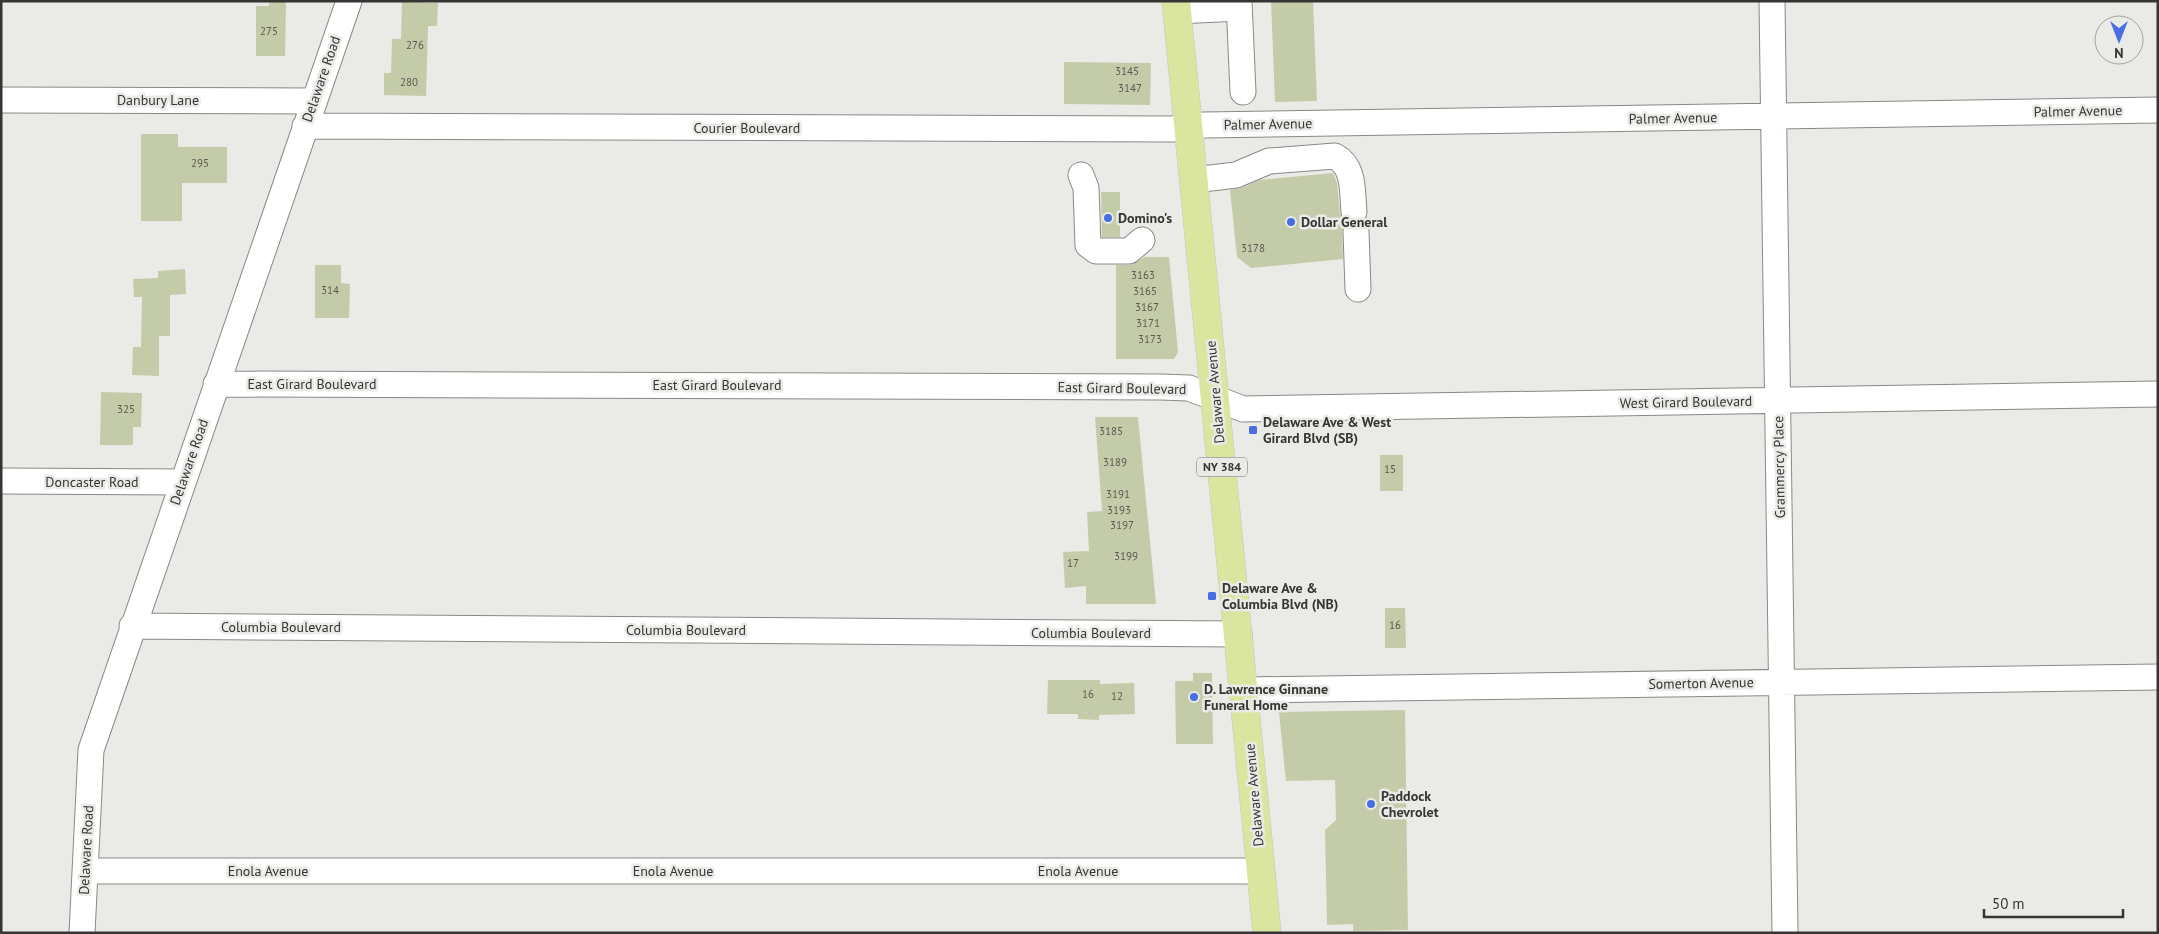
<svg xmlns="http://www.w3.org/2000/svg" width="2159" height="934" viewBox="0 0 2159 934" font-family="'PT Sans',sans-serif">
<style>
.building{fill:#c4cba9}
.lines{fill:none;stroke-linecap:round;stroke-linejoin:round}
.minor-casing{stroke:#888986;stroke-width:27}
.major-casing{stroke:#c6c6c6;stroke-width:29}
.minor{stroke:#fff;stroke-width:25}
.major{stroke:#dae5a0;stroke-width:28}
.poi-dot{fill:#496ee1;stroke:#eaebe7;stroke-width:2}
.labels{text-anchor:middle;stroke-width:5;stroke-linejoin:round;paint-order:stroke}
.number-label{font-size:11px;fill:#595a51}
.shield{fill:#eaebe7;stroke:#6b6c6a;stroke-width:1}
.shield-label{font-size:12px;font-weight:bold;fill:#353534}
.street-label{font-size:14px;fill:#353534;stroke:#eaebe7}
.poi-label{font-size:14px;font-weight:bold;fill:#353534;stroke:#eaebe7;text-anchor:start}
</style>
<rect width="100%" height="100%" fill="#eaebe7"/>
<path class="building" d="M269 1H286L285 56H256V6H269Z
M1271 1H1313L1317 101 1275 102Z
M402 2 438 3 437 26H428L426 96 384 95V73H391L392 39H401Z
M1064 62 1151 63 1150 105 1064 104Z
M141 134H178V147H227V183H182V221H141Z
M1333 173 1337 183 1340 214 1345 223 1342 232 1343 259 1251 268 1237 257 1230 190 1241 188 1260 180Z
M1101 192H1120V237H1102Z
M1145 257H1169L1178 352 1174 359H1116V265H1130Z
M315 265H341V283L350 284 349 318H315Z
M185 269 186 294 170 295V336H159V376L132 375 133 347H141L142 297H134L133 279 158 278V271Z
M101 392 142 393 141 427H133V445H100Z
M1095 417H1138L1156 604H1086V586L1065 588 1063 552 1089 551 1087 512 1102 511Z
M1380 455H1403V491H1380Z
M1385 608H1405L1406 648H1385Z
M1193 673H1212L1213 744H1176L1175 681H1193Z
M1048 680H1100V684L1134 683 1135 714 1099 715V720L1078 719V714H1047Z
M1405 710 1408 930 1353 931V924L1327 925 1325 830 1336 820 1335 780 1286 781 1279 712Z"/>
<g class="lines">
<defs>
<path id="minor" d="M1239 1 1243 92
M1772 1 1785 933
M1177 11 1239 8
M1 100 314 101
M305 126 1172 129 1204 125 2158 110
M1081 175 1086 188 1088 245 1096 251H1129L1142 240
M1194 180 1236 175 1269 161 1335 156C1355 167 1352 191 1354 212
M1356 232 1358 289
M216 384 1161 387 1189 388 1243 409 2158 394
M1 481 182 482
M132 626 1239 634
M1244 690 2158 677
M85 871H1261
M82 933 91 750 349 1"/>
<path id="major" d="M1176 1 1267 933"/>
</defs>
<use href="#minor" class="minor-casing"/>
<use href="#major" class="major-casing"/>
<use href="#minor" class="minor"/>
<use href="#major" class="major"/>
</g>
<g class="poi-dot">
<circle cx="1108" cy="218" r="5"/>
<circle cx="1291" cy="222" r="5"/>
<rect x="1248" y="425" width="10" height="10" rx="2.5"/>
<rect x="1207" y="591" width="10" height="10" rx="2.5"/>
<circle cx="1194" cy="697" r="5"/>
<circle cx="1371" cy="804" r="5"/>
</g>
<g class="labels">
<g class="number-label">
<text x="269" y="35">275</text>
<text x="415" y="49">276</text>
<text x="1127" y="75">3145</text>
<text x="409" y="86">280</text>
<text x="1130" y="92">3147</text>
<text x="200" y="167">295</text>
<text x="1253" y="252">3178</text>
<text x="1143" y="279">3163</text>
<text x="330" y="294">314</text>
<text x="1145" y="295">3165</text>
<text x="1147" y="311">3167</text>
<text x="1148" y="327">3171</text>
<text x="1150" y="343">3173</text>
<text x="126" y="413">325</text>
<text x="1111" y="435">3185</text>
<text x="1115" y="466">3189</text>
<text x="1390" y="473">15</text>
<text x="1118" y="498">3191</text>
<text x="1119" y="514">3193</text>
<text x="1122" y="529">3197</text>
<text x="1126" y="560">3199</text>
<text x="1073" y="567">17</text>
<text x="1395" y="629">16</text>
<text x="1088" y="698">16</text>
<text x="1117" y="700">12</text>
</g>
<rect class="shield" x="1197" y="457.5" width="50" height="19" rx="4"/>
<g class="shield-label">
<text x="1222" y="471">NY 384</text>
</g>
<g class="street-label">
<text transform="translate(321 79) rotate(-71)" y="5">Delaware Road</text>
<text x="158" y="105">Danbury Lane</text>
<text transform="translate(2078 111) rotate(-1)" y="5">Palmer Avenue</text>
<text transform="translate(1673 118) rotate(-1)" y="5">Palmer Avenue</text>
<text transform="translate(1268 124) rotate(-1)" y="5">Palmer Avenue</text>
<text x="747" y="133">Courier Boulevard</text>
<text x="312" y="389">East Girard Boulevard</text>
<text x="717" y="390">East Girard Boulevard</text>
<text transform="translate(1122 388) rotate(1)" y="5">East Girard Boulevard</text>
<text transform="translate(1215 392) rotate(-95)" y="5">Delaware Avenue</text>
<text transform="translate(1686 402) rotate(-1)" y="5">West Girard Boulevard</text>
<text transform="translate(189 462) rotate(-71)" y="5">Delaware Road</text>
<text transform="translate(1779 467) rotate(-91)" y="5">Grammercy Place</text>
<text x="92" y="487">Doncaster Road</text>
<text x="281" y="632">Columbia Boulevard</text>
<text x="686" y="635">Columbia Boulevard</text>
<text x="1091" y="638">Columbia Boulevard</text>
<text transform="translate(1701 683) rotate(-1)" y="5">Somerton Avenue</text>
<text transform="translate(1254 795) rotate(-95)" y="5">Delaware Avenue</text>
<text transform="translate(86 850) rotate(-87)" y="5">Delaware Road</text>
<text x="268" y="876">Enola Avenue</text>
<text x="673" y="876">Enola Avenue</text>
<text x="1078" y="876">Enola Avenue</text>
</g>
<g class="poi-label">
<text x="1118" y="223">Domino's</text>
<text x="1301" y="227">Dollar General</text>
<text x="1263" y="427">Delaware Ave &amp; West<tspan x="1263" dy="16">Girard Blvd (SB)</tspan></text>
<text x="1222" y="593">Delaware Ave &amp;<tspan x="1222" dy="16">Columbia Blvd (NB)</tspan></text>
<text x="1204" y="694">D. Lawrence Ginnane<tspan x="1204" dy="16">Funeral Home</tspan></text>
<text x="1381" y="801">Paddock<tspan x="1381" dy="16">Chevrolet</tspan></text>
</g>
</g>
<rect width="2159" height="934" fill="none" stroke="#353534" stroke-width="5"/>
<g transform="translate(2119 40) rotate(180)"><circle r="24" fill="#eaebe7" stroke="#a2a29f"/>
<path d="M0-4L9 19L0 12L-9 19Z" fill="#496ee1"/>
<text y="-8" font-size="14" font-weight="bold" text-anchor="middle" fill="#353534">N</text>
</g>
<path d="M1984 909v8h139v-8" fill="none" stroke="#353534" stroke-width="2.5"/>
<text x="1992" y="909" font-size="15" fill="#353534" stroke="#eaebe7" stroke-width="4" paint-order="stroke">50 m</text>
</svg>
